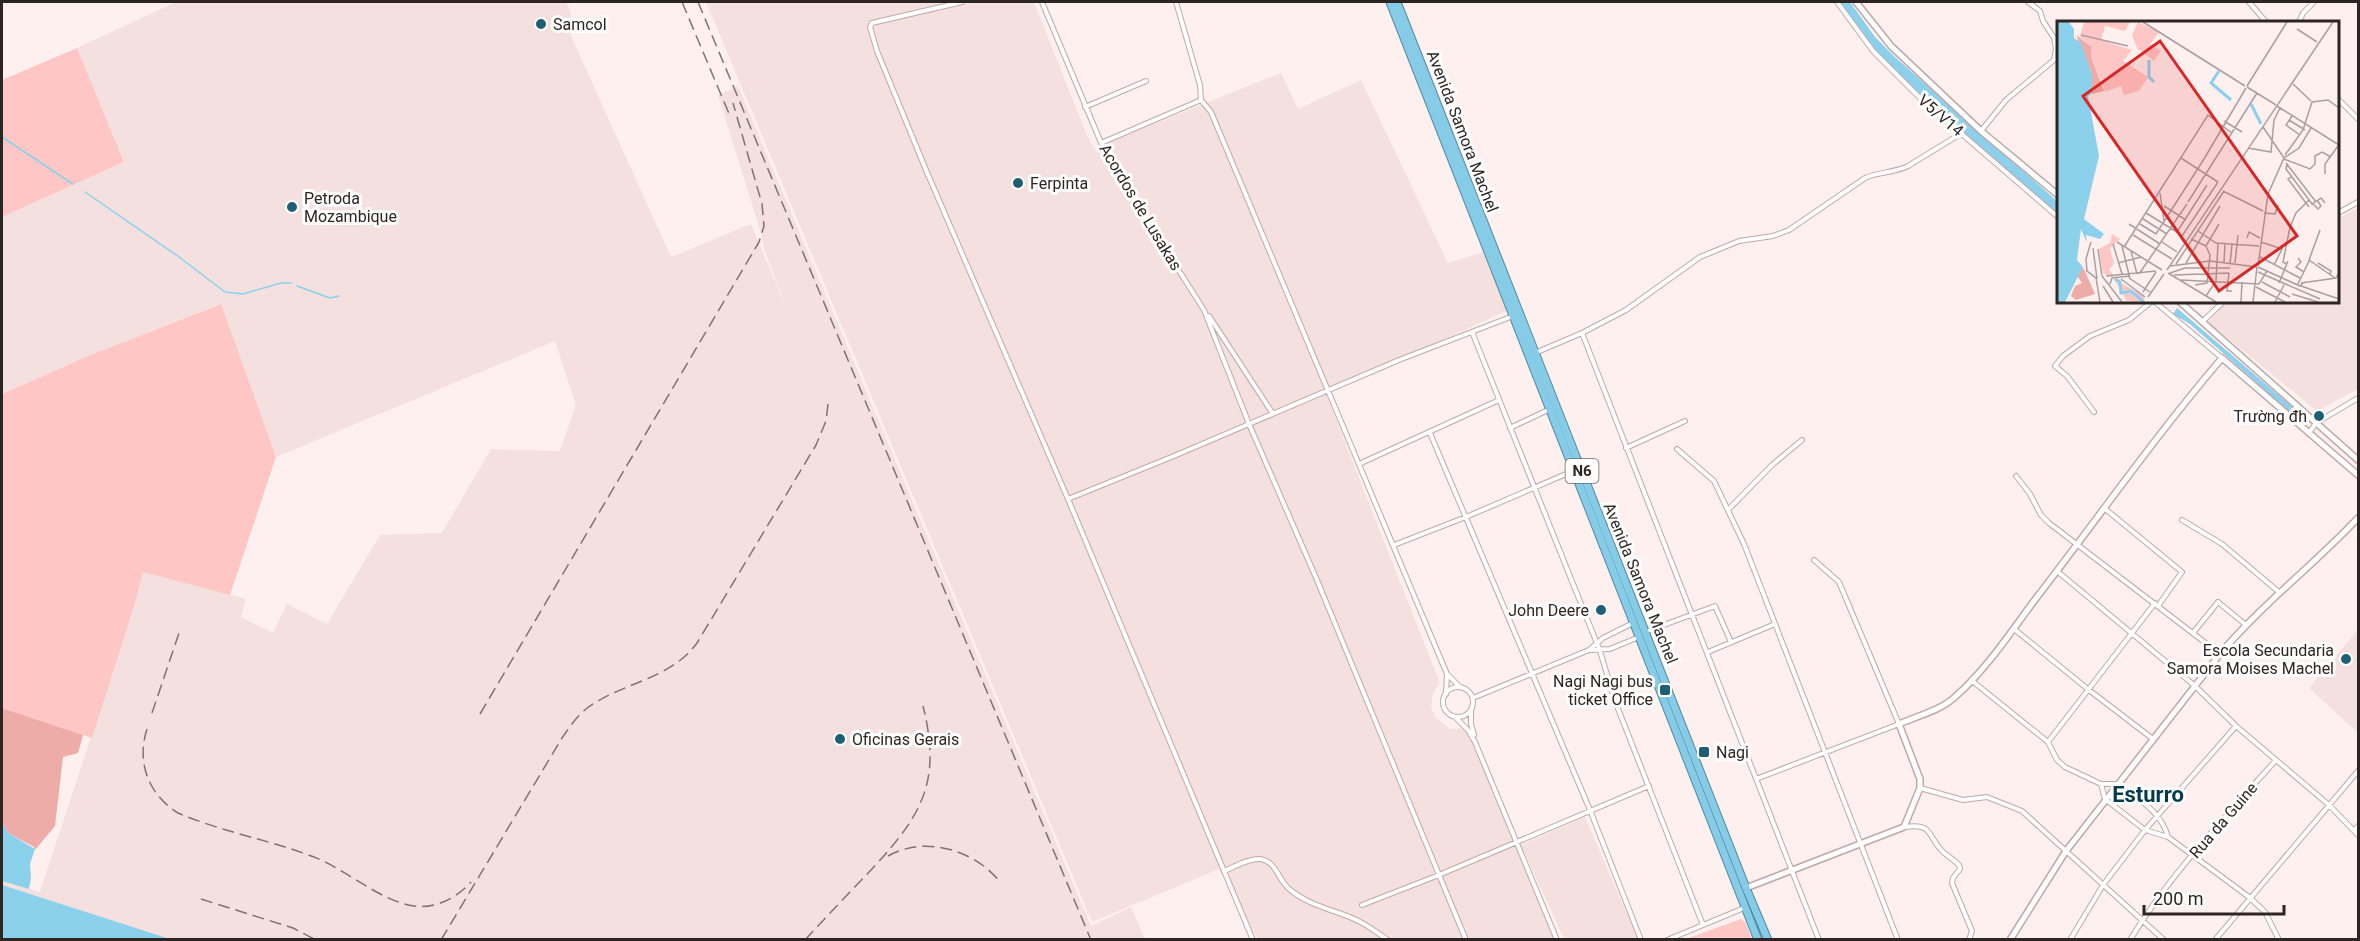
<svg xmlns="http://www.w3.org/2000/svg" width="2360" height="941" viewBox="0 0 2360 941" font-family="Roboto,sans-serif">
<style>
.built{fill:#f3e0df}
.green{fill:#fec7c5}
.forest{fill:#eeaca9}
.water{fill:#8cd1ec}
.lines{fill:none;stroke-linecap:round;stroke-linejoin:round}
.stream{stroke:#8cd1ec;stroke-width:1.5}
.minor-casing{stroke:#bfa9a8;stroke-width:6}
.tertiary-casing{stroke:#bfa9a8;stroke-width:8}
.secondary-casing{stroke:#bfa9a8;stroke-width:8}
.trunk-casing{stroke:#53899f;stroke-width:9}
.minor{stroke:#fff;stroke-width:4}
.tertiary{stroke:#fff;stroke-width:5}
.secondary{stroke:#fff;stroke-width:5}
.trunk{stroke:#86cce7;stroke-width:7}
.rail{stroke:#7e7372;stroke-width:1.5;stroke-dasharray:12 6;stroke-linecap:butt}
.poi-dot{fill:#1f5f75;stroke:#fff;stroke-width:2}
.labels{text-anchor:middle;stroke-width:6;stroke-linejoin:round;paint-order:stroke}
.shield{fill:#fff;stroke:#6c6666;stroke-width:1.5}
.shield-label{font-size:15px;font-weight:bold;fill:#2d2424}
.poi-label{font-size:16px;fill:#2d2424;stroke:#fff;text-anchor:start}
.street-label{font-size:16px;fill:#2d2424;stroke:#fff}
.district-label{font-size:22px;font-weight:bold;fill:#033b4c;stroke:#fff}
.inset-river{fill:none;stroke:#8cd1ec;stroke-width:3}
.inset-road{fill:none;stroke:#aa9e9e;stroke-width:1.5}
.view{fill:#d62828;fill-opacity:0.15;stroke:#d62828;stroke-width:3}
.inset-edge{fill:none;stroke:#2d2424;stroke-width:3}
</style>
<rect width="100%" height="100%" fill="#fef0ef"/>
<path class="built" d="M176 2H566L571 12V36L671 257 751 224 789 314 765 252 761 233 718 95 738 86 1091 926 1131 907 1145 939 170 940 2 885V881L40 892 135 603 143 571 246 599 241 617 273 633 287 604 327 624 380 535 442 533 491 449 560 451 576 405 555 341 276 457 220 304 88 356 2 394V217L124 162 77 48Z
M706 2H1034L1087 135 1094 148 1281 73 1298 109 1361 80 1448 263 1483 252 1508 310 1326 394 1440 683 1433 693 1431 707 1436 718 1450 729 1466 728 1555 939H1258L1219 869 1092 922Z
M2358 208V389L2317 411 2208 322 2227 302H2338V219Z
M2358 630V733L2309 688Z
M1585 817 1638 939H1564L1521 845Z"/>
<path class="green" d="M77 48 124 162 2 217V80Z
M221 304 276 457 230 595 143 572 135 603 92 738 2 708V394L88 356Z
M1741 919 1745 922 1752 939H1686Z"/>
<path class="forest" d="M2 708 83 735 78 753 63 757 55 826 35 850 34 847 8 833 2 822Z"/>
<path class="water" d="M1840 2H1850L1875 37 1895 57 2058 202V214L1922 96 1878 54Z
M2177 308 2310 422 2306 426 2190 324 2173 314Z
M2 822 8 833 35 849 30 864 31 878 29 889 2 881Z
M2 885 170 939H2Z"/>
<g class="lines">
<path class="stream" d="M2 137 73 184
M85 192 179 257 225 292 243 294 281 283H291
M297 286 330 298 339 296"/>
<defs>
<path id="minor" d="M962 2 872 23 870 27 877 51 926 170 1068 499 1253 940
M1042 2 1107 157 1204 310
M1176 2 1200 85 1201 100 1211 112 1447 674 1460 687
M1837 2 1873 51 1920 98 2058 217
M2249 2 2266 22
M2299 22 2303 13 2314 2
M2338 99 2358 119
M1085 107 1146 81
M1981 131 2006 100 2054 60 2056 49 2054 38 2043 21 2040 11 2028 2
M1101 143 1201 100
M2338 213 2358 202
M2155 302 2222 358
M1204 310 1249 424 1317 580 1466 940
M1209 316 1273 414
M2202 322 2223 302
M1472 332 1600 651 1615 701 1703 925
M1582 333 1819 940
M1535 353 1582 333 1626 310 1700 257 1739 241 1773 236 1789 230 1865 178C1878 172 1894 173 1908 166L1962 133
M2094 412 2067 376 2055 366 2063 356 2090 336 2129 320 2151 302
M1510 428 1550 409
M1430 433 1590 810 1641 940
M2309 433 2316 423 2358 398
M1626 448 1685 421
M1677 449 1714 481 1744 544 1898 940
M1359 464 1499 400
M2016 476 2030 494 2041 515 2049 523 2220 654
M1068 499 1174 456 1399 360 1513 316
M2104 508 2182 572 2158 606
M1728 510 1772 465 1802 440
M2182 520 2222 544 2280 593
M1394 545 1466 517 1573 471
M2057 571 2195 686 2236 726 2329 805 2358 835
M2014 629 2089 690 2153 739
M1645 632 1715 606 1731 642
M2193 633 2218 602 2246 625
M1590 650 1610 649 1639 637
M1708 652 1775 624
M1971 680 2048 742 2057 760 2065 767 2101 784H2118C2138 799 2161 811 2168 837
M1443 702a15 15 0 1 1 30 0a15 15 0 1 1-30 0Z
M1446 694 1447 674
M1473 698 1589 650 1603 638 1633 623
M1471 710V724L1474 735
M1456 718 1468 730 1475 742 1557 940
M2048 742 2155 603
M1756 779 1899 724 1839 582 1814 560
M2101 784 2105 799 2145 830 2168 837 2249 897 2265 912 2279 940
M1920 788 1963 800 1987 797 2022 811 2164 940
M1905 827C1934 823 1927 836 1943 852 1948 856 1954 860 1959 865L1960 869 1953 878 1952 883 1972 931 1969 940
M2354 831 2358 826
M1224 871C1234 867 1249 858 1260 859 1276 861 1278 879 1288 888 1306 904 1330 909 1352 918 1365 923 1376 932 1388 940
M1362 905 1439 875 1649 786
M1667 940 1744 908
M2070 940 2103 885 2145 830 2236 726
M2130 940C2170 874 2225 817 2276 760
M2215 940 2358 771"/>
<path id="tertiary" d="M1856 2 1891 46 1981 131 2058 195
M2180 302 2358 460
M1746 888 1904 827 1920 788V779L1899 724C1917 716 1942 710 1956 696 1986 670 2013 629 2037 597 2099 517 2156 435 2222 358L2358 475"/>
<path id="secondary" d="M2010 940 2066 851 2220 654C2261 605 2314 565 2358 518"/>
<path id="trunk" d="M1390 2 1758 940
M1397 2 1746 888 1768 940"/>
</defs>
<use href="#minor" class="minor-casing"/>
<use href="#tertiary" class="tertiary-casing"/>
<use href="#secondary" class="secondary-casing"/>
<use href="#trunk" class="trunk-casing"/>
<use href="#minor" class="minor"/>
<use href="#tertiary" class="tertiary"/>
<use href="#secondary" class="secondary"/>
<use href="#trunk" class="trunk"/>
<path class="rail" d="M682 2 730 116
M698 2 1091 940
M152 713 179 633
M480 714 759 242 764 226 762 204 733 103
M147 729C136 763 149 795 178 813 222 832 270 840 314 857 347 870 380 901 414 906 435 909 457 898 471 882
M888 856C925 835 975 850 1000 882
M201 899 293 928 316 940
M441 940 562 738C569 728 576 717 586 709 621 682 669 681 697 643L816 445 826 421 828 404
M805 940C827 916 849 893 871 870 922 815 942 782 923 706"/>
</g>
<g class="poi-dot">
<circle cx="541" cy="24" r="6"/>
<circle cx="1018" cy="183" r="6"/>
<circle cx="292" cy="207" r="6"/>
<circle cx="2319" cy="416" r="6"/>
<circle cx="1601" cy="610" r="6"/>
<circle cx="2346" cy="659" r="6"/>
<rect x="1659" y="684" width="12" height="12" rx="3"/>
<circle cx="840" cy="739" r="6"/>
<rect x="1698" y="746" width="12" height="12" rx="3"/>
</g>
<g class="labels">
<rect class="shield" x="1565.5" y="459" width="33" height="24" rx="4.5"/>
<g class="shield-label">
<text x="1582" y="476">N6</text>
</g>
<g class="poi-label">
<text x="553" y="30">Samcol</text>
<text x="1030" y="189">Ferpinta</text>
<text x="304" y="204">Petroda<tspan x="304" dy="18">Mozambique</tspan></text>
<text x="2307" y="422" text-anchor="end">Trường đh</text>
<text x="1589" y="616" text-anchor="end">John Deere</text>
<text x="2334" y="656" text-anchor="end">Escola Secundaria<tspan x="2334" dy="18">Samora Moises Machel</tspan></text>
<text x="1653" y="687" text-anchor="end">Nagi Nagi bus<tspan x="1653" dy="18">ticket Office</tspan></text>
<text x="852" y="745">Oficinas Gerais</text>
<text x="1716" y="758">Nagi</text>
</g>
<g class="street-label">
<text transform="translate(1941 115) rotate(41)" y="6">V5/V14</text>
<text transform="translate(1463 131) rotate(69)" y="6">Avenida Samora Machel</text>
<text transform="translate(1141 207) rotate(59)" y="6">Acordos de Lusakas</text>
<text transform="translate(1641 583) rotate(68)" y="6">Avenida Samora Machel</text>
<text transform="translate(2223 820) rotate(-49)" y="6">Rua da Guine</text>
</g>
<g class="district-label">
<text x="2148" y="802">Esturro</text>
</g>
</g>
<g transform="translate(2057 21)">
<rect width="282" height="282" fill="#fef0ef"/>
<path d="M27 1H73L68 10 48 5 44 19 75 29 66 40 91 56 82 70 67 74 64 65 48 71 34 36 35 26 23 16ZM81 1 102 11 93 23 104 30 97 40 80 27 75 14ZM55 213 63 218 53 227 57 243 52 248 57 256H54L46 252 42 228 53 222ZM57 258 87 275 86 281 70 280Z" fill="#fec7c5"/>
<path d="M19 14 35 26 34 36 47 70 35 73V54ZM26 246 38 273 19 279 14 275 18 265 25 262 20 255Z" fill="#eeaca9"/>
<path d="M0 1H12L17 8V17L24 22 35 54V72L31 75 42 135 27 198 47 213 43 218 29 214 30 222 24 208 20 239 26 246 8 281H0Z" fill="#8cd1ec"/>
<path class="inset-river" d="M92 39V56L97 61M162 50 154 62 174 79M194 83 204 103M58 258 63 261 64 272 74 270 87 281"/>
<path class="inset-road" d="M86 1 188 65M240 8 260 21M24 14 71 25M236 63 254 80M190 65 230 1M190 66 219 84M220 85 282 124M235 95 229 104 243 114M232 99 248 109M167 100 185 111M206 106 227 137M191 127 214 131 217 99 223 87M228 134 246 109 255 81 271 79 282 87M124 137 161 161M147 138 189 67M227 138 253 148 258 143V135L265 131 274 136M229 142 259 181M230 143 229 148 255 183 264 177 268 182M268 153V143L281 125M234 156 231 158 252 186M166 170 206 190M103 172 107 200M131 181 200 72M256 183 261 188 264 185 260 179M107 185 129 199M89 192 120 211M207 192 218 193 221 184M86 198 110 213M72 203 103 223M83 203 99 213 147 138M263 209 252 239 278 257M141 210 159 222 202 225M120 211 150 164M76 214 115 238M125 215 161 161M190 217 192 211 203 217M134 218 149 225 162 203M34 221 29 238 30 250 39 257 43 281M60 221 105 249M105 221 120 231M204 221 225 228 217 244M56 223 65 253M65 225 73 258M67 226 151 94 175 112M36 227 40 258M41 228 45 255M74 230 80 253M203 236 243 257M241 237 244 241 239 246 247 251M167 241 168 223M61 242 84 236M129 242 163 185M178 242 181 214M261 242 274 250 273 253M119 243 167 170M173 243 175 223M230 243 226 241 233 206 239 192 252 179M113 245 153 240 200 246M201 245 211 173 227 137 242 127 254 107M201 246 243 265 246 262M110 249 276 1M201 251 263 278M111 252 159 281M113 252 128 247H173M172 252 170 270H175M82 253 130 183M117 254 172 252M45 255 65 281M49 255 99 250M72 257 93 271M64 258 88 276M124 259 202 263 210 250M205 261 233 276M222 262 231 240M244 262 279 257 282 252M53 263 55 257 73 255M241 263 252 240M138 264 150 262 153 234 149 225M46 265 56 281M244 265 282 278M199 266 228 281M86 271 99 251M235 273 261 281M149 275 159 260 161 223M91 276 107 253M184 281 185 261M196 281 200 246M218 281 227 264"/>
<path class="view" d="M103 20 240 215 162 270 26 75Z"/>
<rect width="282" height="282" class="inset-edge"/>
</g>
<rect width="2360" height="941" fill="none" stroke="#2d2424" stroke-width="6"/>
<path d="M2144 905v9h140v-9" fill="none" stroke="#2d2424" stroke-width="3"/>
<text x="2153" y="905" font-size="18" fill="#2d2424" stroke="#ffffff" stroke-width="4.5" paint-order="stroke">200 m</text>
</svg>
